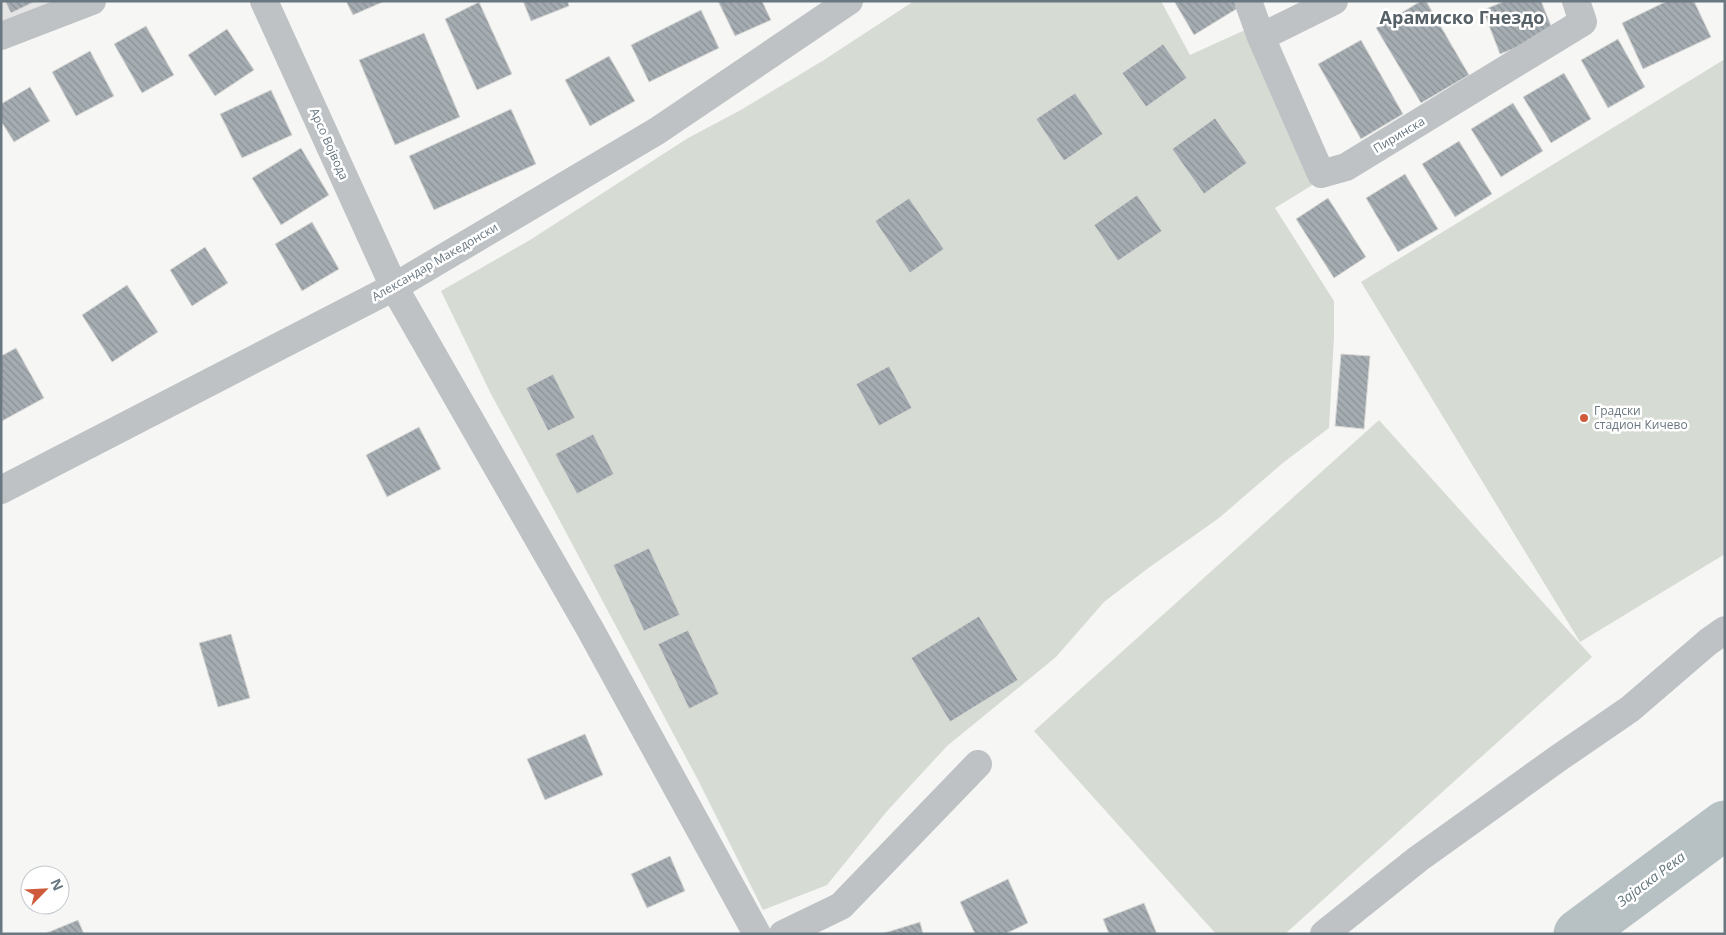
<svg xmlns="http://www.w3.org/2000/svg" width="1726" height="935" viewBox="0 0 1726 935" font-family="'Open Sans',sans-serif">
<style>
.built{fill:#e4e5e4}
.green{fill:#d6dbd3}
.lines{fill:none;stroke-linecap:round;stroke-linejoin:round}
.river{stroke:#b7c1c4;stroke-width:49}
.building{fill:url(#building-back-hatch);stroke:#d8d8d6}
.minor{stroke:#bec2c5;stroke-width:28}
.poi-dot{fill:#ce5b3c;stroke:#fff;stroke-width:2}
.labels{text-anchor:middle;stroke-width:5;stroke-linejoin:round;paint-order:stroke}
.street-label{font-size:12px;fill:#697781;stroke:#fff}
.poi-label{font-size:12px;fill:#697781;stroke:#fff;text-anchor:start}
.water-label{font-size:14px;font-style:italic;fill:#65777d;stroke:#fff}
.district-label{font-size:18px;font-weight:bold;fill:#566067;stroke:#fff}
</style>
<defs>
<pattern id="building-back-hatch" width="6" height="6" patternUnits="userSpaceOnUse" patternTransform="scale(1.25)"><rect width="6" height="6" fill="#a6adb2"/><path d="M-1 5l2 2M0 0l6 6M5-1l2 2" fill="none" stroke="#8b9296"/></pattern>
</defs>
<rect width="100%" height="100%" fill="#f6f6f4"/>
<path class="built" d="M1 1H53L1 21Z"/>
<path class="green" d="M914 1H1161L1190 55 1245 30 1314 184 1275 208 1334 301V337L1329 428 1284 462 1219 518 1147 569 1104 602 1056 657 947 746 888 810 827 885 763 910 698 780 554 510 491 394 441 291 530 240 688 138 739 111 824 60Z
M1725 59V554L1580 642 1361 282Z
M1379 420 1592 657 1285 934H1216L1034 731Z"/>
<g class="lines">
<path class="river" d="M1578 934 1725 825"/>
</g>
<path class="building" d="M5 1H36L11 13Z
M346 1H385L353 15Z
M523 1H568L569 6 531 21Z
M718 1H762L771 20 735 36Z
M1174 1H1234L1238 8 1194 35Z
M1421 1H1426L1469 75 1421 103 1376 28Z
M1505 1H1541L1554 33 1500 54 1483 10Z
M1667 1H1694L1711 37 1643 69 1622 23Z
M479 2 512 74 477 90 445 19Z
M701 10 719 48 649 82 631 45Z
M146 26 174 75 142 93 114 44Z
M227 29 254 70 215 96 188 55Z
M424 33 460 117 395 145 359 60Z
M1618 39 1645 87 1608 108 1581 60Z
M1361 40 1403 114 1361 139 1318 64Z
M1163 44 1187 78 1146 107 1122 73Z
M90 51 114 96 76 116 52 72Z
M609 56 635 101 590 126 565 80Z
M1564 73 1591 119 1551 143 1523 97Z
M30 87 50 121 14 142 1 121V104Z
M271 90 292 135 242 158 220 114Z
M1075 93 1103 134 1064 161 1036 119Z
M1513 103 1543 151 1501 177 1471 129Z
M511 109 536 164 434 210 409 156Z
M1215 118 1247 163 1204 194 1172 149Z
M1459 141 1492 194 1455 217 1422 164Z
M301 148 329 195 281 225 252 178Z
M1405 174 1438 229 1398 252 1366 198Z
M1137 195 1162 231 1118 261 1094 225Z
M909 198 944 249 910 273 875 221Z
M1328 198 1366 257 1334 278 1296 219Z
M312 222 339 269 302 291 275 244Z
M205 247 228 283 192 306 170 270Z
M127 285 158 332 112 362 82 315Z
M16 348 44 398 2 421 1 356Z
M1341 354 1370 356 1364 429 1335 426Z
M889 366 912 408 879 426 856 384Z
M553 374 575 418 548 431 526 388Z
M419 427 441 469 387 497 366 455Z
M593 434 614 474 577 494 555 454Z
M649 548 680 615 644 631 613 565Z
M979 616 1018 680 950 722 911 658Z
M688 630 719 694 689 709 658 644Z
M231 634 250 698 218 707 199 643Z
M585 734 603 775 545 800 527 759Z
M670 856 685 891 647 908 631 874Z
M1008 879 1028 923 1005 934H975L960 902Z
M1144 903 1157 934H1109L1103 919Z
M78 920 84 934H44Z
M920 922 923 934H881Z"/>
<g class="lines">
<path class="minor" d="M264 1 394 287 590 629 757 934
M1248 1 1261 37 1321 174 1346 167 1583 22 1576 1
M1 36 92 1
M1261 37 1334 1
M1 490 394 287 657 131 849 1
M783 934 841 906 978 764
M1324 934 1418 859 1560 757 1630 709 1708 642 1725 630"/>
</g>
<circle class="poi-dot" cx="1584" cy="418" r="5"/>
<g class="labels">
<g class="street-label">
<text transform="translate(1399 135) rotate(-31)" y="4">Пиринска</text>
<text transform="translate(329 144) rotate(66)" y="4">Арсо Војвода</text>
<text transform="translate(435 262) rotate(-30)" y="4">Александар Македонски</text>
</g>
<g class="poi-label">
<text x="1594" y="415">Градски<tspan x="1594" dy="14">стадион Кичево</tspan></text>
</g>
<g class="water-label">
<text transform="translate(1651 879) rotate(-37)" y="5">Зајаска Река</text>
</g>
<g class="district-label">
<text x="1462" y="24">Арамиско Гнездо</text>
</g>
</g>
<rect width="1726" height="935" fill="none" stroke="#697781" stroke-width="5"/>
<g transform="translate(45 890) rotate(66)"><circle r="24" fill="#ffffff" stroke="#c3c9cd"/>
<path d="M0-4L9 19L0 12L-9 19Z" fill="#ce5b3c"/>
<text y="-8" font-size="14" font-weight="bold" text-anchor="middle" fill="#697781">N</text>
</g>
</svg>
